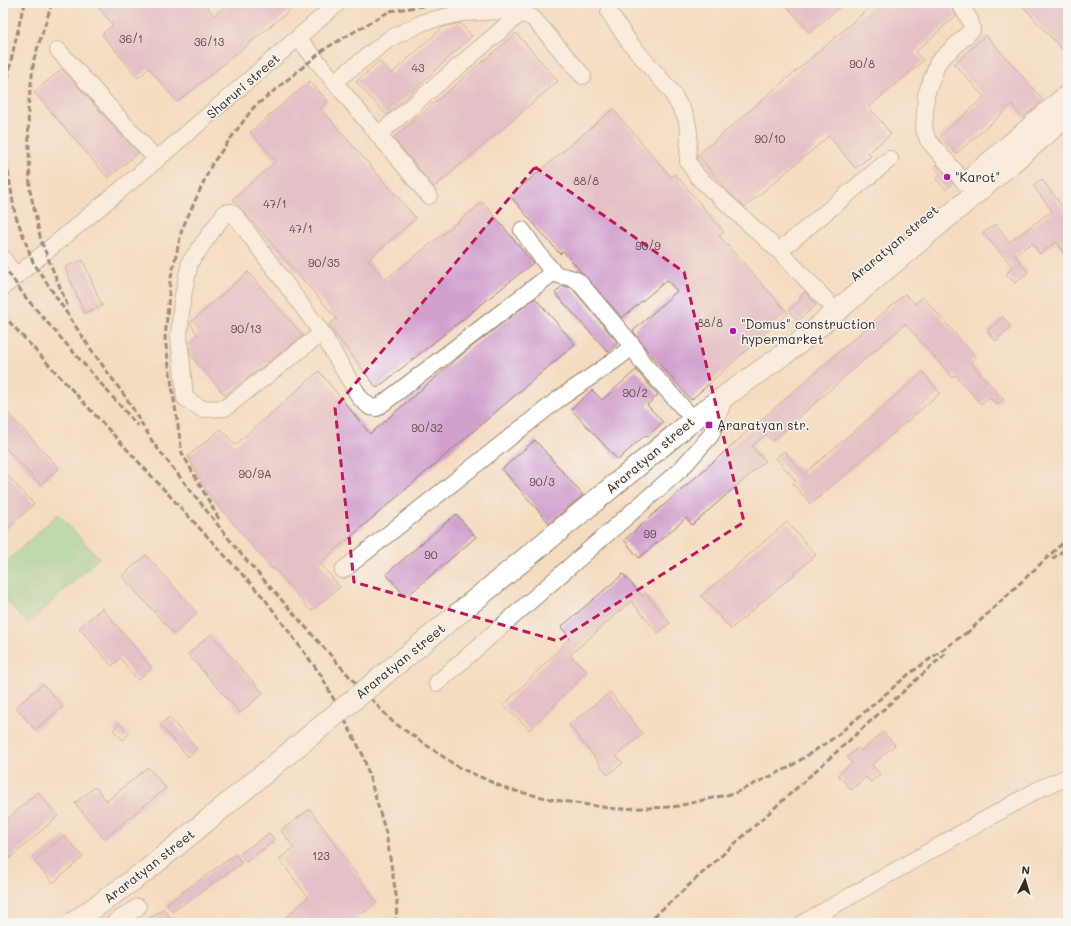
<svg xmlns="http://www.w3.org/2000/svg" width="1071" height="926" viewBox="0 0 1071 926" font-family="Mali,sans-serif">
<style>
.green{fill:#80d294;stroke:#5e7e59}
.building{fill:#d1a0cd}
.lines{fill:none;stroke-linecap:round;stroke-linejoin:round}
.minor-casing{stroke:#988370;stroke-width:18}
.major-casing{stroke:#988370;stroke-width:23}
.minor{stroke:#fff;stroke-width:16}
.major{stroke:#fff;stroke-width:21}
.rail{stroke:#3b2a1e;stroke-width:3;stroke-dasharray:6 3;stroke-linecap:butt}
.major-bridge-casing{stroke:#988370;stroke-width:23;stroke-linecap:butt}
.major-bridge{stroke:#fff;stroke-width:21}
.marked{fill:none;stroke:#c2185b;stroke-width:3;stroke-dasharray:8 5;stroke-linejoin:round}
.poi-dot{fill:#b5179e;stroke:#f6f6f2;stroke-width:1.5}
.labels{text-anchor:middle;stroke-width:3;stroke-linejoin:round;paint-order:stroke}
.number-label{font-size:11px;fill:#60484a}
.street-label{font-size:13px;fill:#3b2a1e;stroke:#f6f6f2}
.poi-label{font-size:13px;fill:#3b2a1e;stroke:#f6f6f2;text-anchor:start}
</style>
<rect width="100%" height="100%" fill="#f6f6f2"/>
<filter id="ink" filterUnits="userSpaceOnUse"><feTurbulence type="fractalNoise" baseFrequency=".025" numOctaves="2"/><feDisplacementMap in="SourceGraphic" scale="8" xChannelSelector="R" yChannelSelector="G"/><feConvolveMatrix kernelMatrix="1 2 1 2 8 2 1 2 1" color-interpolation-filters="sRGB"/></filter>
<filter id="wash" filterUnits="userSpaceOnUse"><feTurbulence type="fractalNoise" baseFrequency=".012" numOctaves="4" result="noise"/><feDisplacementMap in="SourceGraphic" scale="16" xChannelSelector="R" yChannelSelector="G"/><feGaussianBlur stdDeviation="0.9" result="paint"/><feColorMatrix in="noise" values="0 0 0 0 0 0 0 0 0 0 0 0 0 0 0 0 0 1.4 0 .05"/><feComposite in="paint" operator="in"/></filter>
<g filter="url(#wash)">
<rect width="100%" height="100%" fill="#f4dcc1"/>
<path class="green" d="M58 514 99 558 28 624 3 597V565Z"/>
<g id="blocks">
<path class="building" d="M95 3H204L214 15 230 3H299L177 102 149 68 138 78 102 34 113 25Z
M784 3H844L810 33Z
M875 3H949L956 16 915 52 923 61 869 107 891 134 868 153 871 156 855 168 829 136 745 207 727 191 698 155Z
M1020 3H1063L1068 9V56Z
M460 23 472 36 387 115 356 82 379 61 391 74 443 27Z
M516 33 558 81 434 187 393 138Z
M986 35 1043 100 1023 118 1012 105 956 154 940 136 984 97 954 64Z
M62 69 138 153 108 178 34 92Z
M310 81 328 101 320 108 416 218 368 260 385 280 483 202 533 263 377 388 328 325 337 319 233 199 276 161 250 132Z
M613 109 671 177 675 174 724 232 719 236 788 313 691 400 645 348 633 331 677 291 667 280 622 318 563 251 560 254 510 196Z
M936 164 953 183 946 190 936 179 941 175 934 166Z
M1042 179 1068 215V258L1056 242 1040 254 1032 243 1014 255 1028 272 1015 283 1006 274 1013 267 983 233 996 224 1009 242 1052 211 1033 185Z
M83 260 102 306 84 313 65 267Z
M248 272 303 336 225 395 190 355 189 343 198 335 190 323Z
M562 286 572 288 618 343 608 352 555 293Z
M805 292 816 305 798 321 789 310 801 300 799 298Z
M905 294 915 304 923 297 976 357 970 362 1003 399 997 405 989 397 981 404 955 375 952 377 905 324 772 441 766 434 752 446 765 461 692 525 686 518 639 558 624 540Z
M535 298 575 344 320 563 340 587 311 611 274 568 272 569 207 492 188 456 221 429 235 445 319 371 370 434 465 352Z
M1003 317 1011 326 995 341 987 331Z
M636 370 658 395 647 405 663 422 647 437 645 435 618 460 571 409 592 390 602 400Z
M923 372 940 393 811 504 793 484 796 481 776 458 784 451 804 474Z
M3 408 59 468 40 485 3 445Z
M535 440 583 495 549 523 502 469Z
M3 471 34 504 3 533Z
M456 514 476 537 406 597 386 574Z
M787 522 816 555 731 629 701 596Z
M146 555 197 613 174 634 122 576Z
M623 574 642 596 645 593 670 623 658 633 631 601 570 655 587 672 530 730 504 705 570 638 561 627Z
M102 608 152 668 138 680 120 658 112 666 79 628Z
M211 634 263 693 240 713 188 654Z
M43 684 63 707 35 730 16 707Z
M610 692 643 734 616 756 623 763 608 775 569 725Z
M169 717 197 749 188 757 160 725Z
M119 723 129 734 123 740 113 730Z
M883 732 895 745 872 765 880 774 871 782 866 777 851 790 838 775 852 763 847 757 858 748 861 751Z
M148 767 166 788 104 839 75 803 95 787 107 801Z
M38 792 58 816 3 864V823Z
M310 809 377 903 349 923H280L308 897 279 859 294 848 281 830Z
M269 833 275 840 246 862 240 854Z
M64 835 83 857 53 883 34 861Z
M236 854 242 863 172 912 166 904Z
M164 909 174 923H143Z"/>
</g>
</g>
<g filter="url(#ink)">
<use href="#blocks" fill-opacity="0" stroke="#988370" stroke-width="1"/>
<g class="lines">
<defs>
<path id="minor" d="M959 3 970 20 972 30 938 62 926 95 924 129 928 140 965 183
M609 12 629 42 671 91 686 117 689 132 688 162 698 177 779 251 827 301
M298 38 429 196
M58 50 157 160
M334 82 389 39 424 22 462 13 499 11 521 13 533 18 583 76
M378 135 521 13
M522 230C530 241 545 265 555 273 562 278 571 276 578 281L633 346
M779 251 890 159
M3 258 16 277
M3 287 147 168 338 3
M322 333 225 408 202 409 185 398 179 337 182 301 190 262 225 213 231 212 237 218 322 333 360 398 370 407 377 408 554 272
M343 570 556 401 618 358 633 346 642 362 694 420
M437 683 681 469 711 435 725 396
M114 923 138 907
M803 923 1041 788 1068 777"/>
<path id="major" d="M974 176 1068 95
M674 436 703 412 798 344 1068 115"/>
</defs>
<use href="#minor" class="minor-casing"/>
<use href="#major" class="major-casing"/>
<use href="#minor" class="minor"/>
<use href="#major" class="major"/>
<path class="rail" d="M26 3 22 12 10 65 3 118 7 165 15 214 33 262 90 348 127 399 154 444 240 553 349 676 393 722 458 767 507 789 555 800 616 809 673 807 735 793 788 768 834 738 909 674 969 631
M52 3 34 59 28 108 30 190 41 241 68 307
M3 265 26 298 138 426
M3 315 264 598 321 675 363 755 386 833 397 901 396 923
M219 519 182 453 165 339 170 282 182 229 212 164 253 108 326 48 390 11 442 3
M1052 559 1068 547
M966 634 1068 538
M647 923 946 653"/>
<defs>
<path id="major-bridge" d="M73 923 147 870 674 436"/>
</defs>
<use href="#major-bridge" class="major-bridge-casing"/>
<use href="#major-bridge" class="major-bridge"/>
</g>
</g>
<path d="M0 0H1071V926H0ZM535 167 684 272 744 522 558 641 354 582 335 408Z" fill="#f4dcc1" fill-opacity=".55" fill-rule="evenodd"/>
<path class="marked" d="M535 167 684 272 744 522 558 641 354 582 335 408Z"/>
<g class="poi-dot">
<circle cx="947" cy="177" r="4"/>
<circle cx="733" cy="331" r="4"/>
<rect x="705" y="421" width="8" height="8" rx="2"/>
</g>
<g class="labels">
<g class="number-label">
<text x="131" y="43">36/1</text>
<text x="209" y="46">36/13</text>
<text x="862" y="68">90/8</text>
<text x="418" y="72">43</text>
<text x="770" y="143">90/10</text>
<text x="586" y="185">88/8</text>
<text x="275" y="208">47/1</text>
<text x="301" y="233">47/1</text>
<text x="648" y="250">90/9</text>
<text x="324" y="267">90/35</text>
<text x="710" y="327">88/8</text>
<text x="246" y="333">90/13</text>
<text x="635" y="397">90/2</text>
<text x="427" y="432">90/32</text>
<text x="255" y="478">90/9A</text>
<text x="542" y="486">90/3</text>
<text x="650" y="538">99</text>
<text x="431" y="559">90</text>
<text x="321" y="860">123</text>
</g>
<g class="street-label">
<text transform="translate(243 86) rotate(-41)" y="5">Sharuri street</text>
<text transform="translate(894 243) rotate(-40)" y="5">Araratyan street</text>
<text transform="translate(650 455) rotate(-40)" y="5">Araratyan street</text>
<text transform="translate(400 661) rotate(-39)" y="5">Araratyan street</text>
<text transform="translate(149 866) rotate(-38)" y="5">Araratyan street</text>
</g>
<g class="poi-label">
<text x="955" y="182">"Karot"</text>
<text x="741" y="329">"Domus" construction<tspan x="741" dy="15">hypermarket</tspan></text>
<text x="717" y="430">Araratyan str.</text>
</g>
</g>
<rect width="1071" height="926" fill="none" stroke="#f6f6f2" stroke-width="16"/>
<g transform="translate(1025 880) rotate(5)" stroke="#f6f6f2" stroke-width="3" paint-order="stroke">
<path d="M0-3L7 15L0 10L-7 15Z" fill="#3b2a1e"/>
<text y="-6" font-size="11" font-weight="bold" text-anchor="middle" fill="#3b2a1e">N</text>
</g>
</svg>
